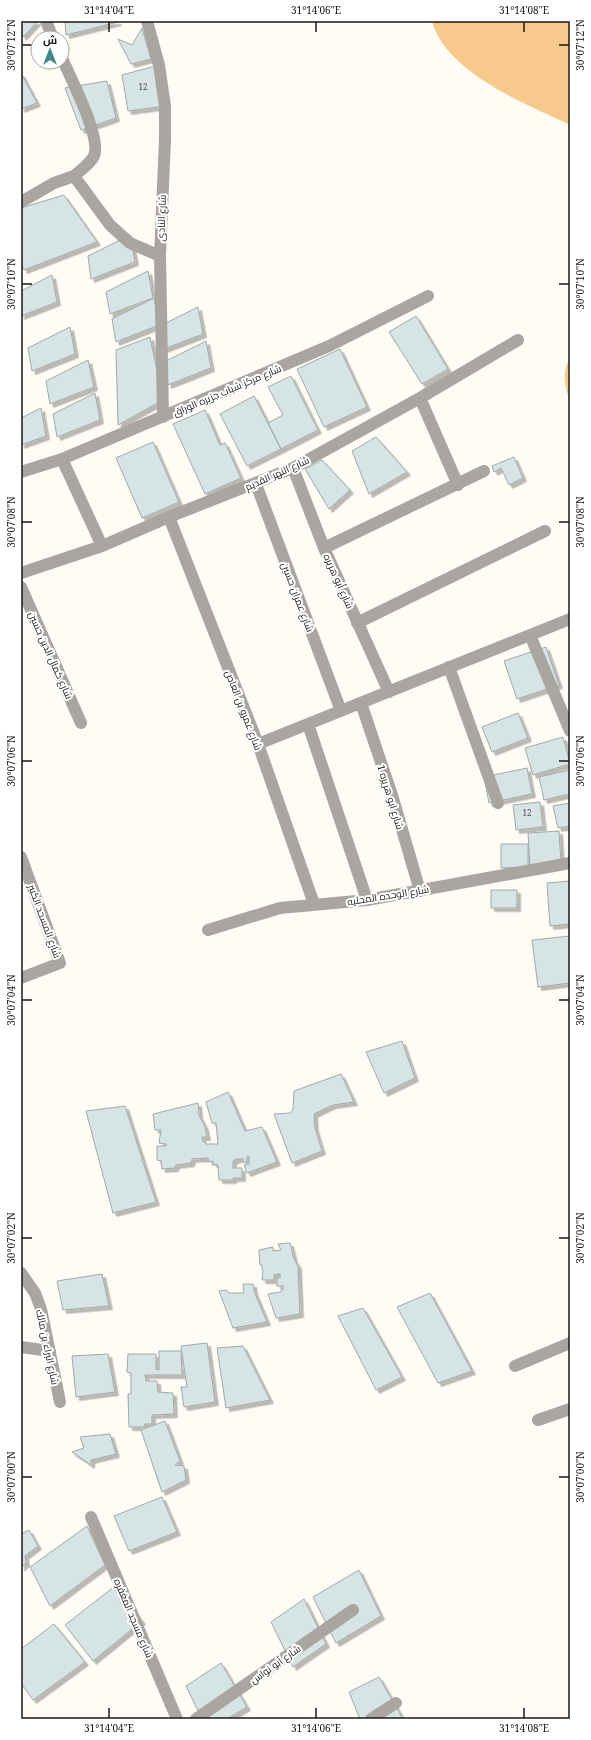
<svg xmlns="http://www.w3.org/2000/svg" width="591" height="1740" viewBox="0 0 591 1740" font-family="'Noto Serif',Cairo,serif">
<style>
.water{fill:#f8c98d}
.building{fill:#d7e4e4;stroke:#9eaaaa;filter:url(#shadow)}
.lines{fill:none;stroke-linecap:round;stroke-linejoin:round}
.street{stroke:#a9a6a2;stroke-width:12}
.ticks{fill:none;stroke:#1b1815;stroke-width:1.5}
.labels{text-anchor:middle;stroke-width:4;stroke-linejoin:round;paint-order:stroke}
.number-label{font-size:8px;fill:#4a4b49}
.street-label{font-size:10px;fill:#1b1815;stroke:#fff}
.neatline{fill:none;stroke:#1b1815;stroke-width:1.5}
.ticks-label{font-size:10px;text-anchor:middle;fill:#1b1815}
</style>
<defs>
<filter id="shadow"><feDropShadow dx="3.5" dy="3.5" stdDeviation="0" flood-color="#0004"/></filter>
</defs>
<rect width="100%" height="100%" fill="#fffbf5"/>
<path class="water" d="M432 21H570V125C526 104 445 72 432 21Z
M570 358V402C565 386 561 373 570 358Z"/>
<path class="building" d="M21 21H38L23 37 21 34Z
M65 21H118V22L66 35Z
M142 28 151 59 131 64 118 39 132 45Z
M159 65 165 106 128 111 122 75Z
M21 73 37 103 21 109Z
M107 81 116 118 81 130 65 88Z
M64 195 97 242 24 270 21 263V208Z
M130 235 135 262 91 279 88 256Z
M148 271 153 298 110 314 106 292Z
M52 275 57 302 21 316V291Z
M154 298 159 325 116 342 112 319Z
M198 307 203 334 159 351 156 328Z
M416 316 448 369 422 384 389 332Z
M70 327 75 354 32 371 28 348Z
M150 337 163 400 118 425 116 350Z
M206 341 211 368 168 385 164 362Z
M340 349 367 407 324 427 297 369Z
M88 360 94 387 50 404 46 381Z
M291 376 318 430 281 449 268 423 283 415 268 387Z
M95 393 100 420 57 437 53 414Z
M254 396 281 449 247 466 220 414Z
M41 408 46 436 21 445V418Z
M205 410 220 445 225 443 241 478 205 494 173 424Z
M376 437 407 472 369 494 352 451Z
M153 442 179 502 142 518 116 458Z
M514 457 523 478 509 485 501 468 494 472 492 466Z
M322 460 350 490 329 509 305 469Z
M546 647 559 685 517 699 504 661Z
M518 713 528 738 492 752 482 727Z
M563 737 570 764 533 775 525 748Z
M527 768 532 794 489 803 484 777Z
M570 770V794L544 800 539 777Z
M540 802 543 827 516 830 513 805Z
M570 803V826L558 828 553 806Z
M559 831 561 864 530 866 528 833Z
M501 844H528V867L501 868Z
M570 881V924L550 926 547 883Z
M491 890H517V908H491Z
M570 936V983L538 987 532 940Z
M402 1041 415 1078 384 1093 366 1052Z
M341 1074 354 1102 333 1105 314 1114 315 1128 322 1151 292 1163 274 1114 290 1113 293 1110 294 1091Z
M228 1092 245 1131 262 1127 277 1162 247 1173 244 1165 249 1164V1156L247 1157V1162H243V1159H237L233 1161V1168H242V1178H233V1180H219L218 1165 213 1164V1161L209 1162 208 1158 192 1159 191 1163 176 1165 175 1168 162 1169 161 1161 157 1160V1146H166V1144L159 1143 161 1130H155L153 1114 198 1103 199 1115 205 1127 207 1137H202L203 1141 206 1144H218L216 1123H212L206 1102Z
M125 1106 156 1202 113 1213 86 1111Z
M290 1243 294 1259 298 1266 300 1314 276 1318 268 1294 280 1292 283 1290V1286H277V1278H280V1274L274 1275V1280H262L263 1271 262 1270V1265H260L259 1250 273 1247V1251L281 1250 278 1244Z
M102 1274 109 1306 63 1310 57 1281Z
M243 1284H253L254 1291 267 1322 233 1328 219 1291 227 1290 229 1293H244Z
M430 1293 472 1371 438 1383 397 1307Z
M363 1308 402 1377 376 1390 338 1316Z
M207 1343 215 1402 184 1407 181 1387H187L181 1346Z
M243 1346 270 1400 226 1408 217 1348Z
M159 1351H181L182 1375H145L146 1381H157L158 1392 173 1393 174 1414 152 1415V1424H145L144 1427H129L128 1394H131V1373L127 1372 128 1354H156V1369L159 1370Z
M108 1354 115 1392 76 1397 72 1356Z
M165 1421 180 1461 175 1465 184 1466 186 1480 162 1492 141 1430Z
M110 1434 116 1454 91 1460V1465L72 1452 84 1448 80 1437Z
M162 1497 177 1532 129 1551 114 1516Z
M87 1526 105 1565 50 1606 30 1567Z
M29 1530 38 1546 25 1556 26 1563 21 1568V1534Z
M359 1570 381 1616 336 1643 313 1597Z
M115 1586 142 1621 93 1661 65 1625Z
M304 1599 326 1644 293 1667 271 1622Z
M54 1624 85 1662 33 1700 21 1683V1649Z
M221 1663 247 1707 227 1719H202L186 1686Z
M379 1677 403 1719H360L349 1692Z"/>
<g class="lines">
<path class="street" d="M46 21 53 38
M147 21 159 65 165 106V139L160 256 163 417
M62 58C70 77 102 138 94 156 90 164 81 170 74 176
M21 202 54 183 74 176 110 225 130 243 160 256
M420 398 458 485
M62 459 102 546
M293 468 324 548 389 692
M21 472 62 459 329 346 428 296
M256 484 341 711
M169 517 258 744 314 904
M324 548 484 471
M21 573 102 546 169 517 293 468 420 398 518 340
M21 587 81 723
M357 623 545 531
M530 635 570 731
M449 667 498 803
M361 703 392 795 420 891
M308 724 367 900
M258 744 570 619
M21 857 60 963 21 978
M208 930 280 908 367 900 570 863
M21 1273 35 1293 41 1309 60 1402
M21 1347 50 1351
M515 1366 570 1343
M538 1420 570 1409
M91 1517 177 1719
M196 1719 353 1610
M371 1719 396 1703"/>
</g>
<path class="ticks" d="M109 22V32M316 22V32M524 22V32M22 45H32M559 45H569M22 284H32M559 284H569M22 522H32M559 522H569M22 761H32M559 761H569M22 1000H32M559 1000H569M22 1238H32M559 1238H569M22 1477H32M559 1477H569M109 1708V1718M316 1708V1718M524 1708V1718"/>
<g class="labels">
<g class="number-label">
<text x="143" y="90">12</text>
<text x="527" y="816">12</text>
</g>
<g class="street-label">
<text transform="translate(161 218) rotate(-88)" y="4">شارع النادى</text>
<text transform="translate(227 390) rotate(-23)" y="4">شارع مركز شباب جزيره الوراق</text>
<text transform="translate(277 473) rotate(-24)" y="4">شارع النهر القديم</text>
<text transform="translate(339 581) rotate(66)" y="4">شارع أبو هريره</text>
<text transform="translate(298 597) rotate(69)" y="4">شارع عمران حسين</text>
<text transform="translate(51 655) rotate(66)" y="4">شارع كمال الدين حسين</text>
<text transform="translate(244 710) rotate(69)" y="4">شارع عمرو بن العاص</text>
<text transform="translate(391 797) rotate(73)" y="4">شارع ابو هريره 1</text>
<text transform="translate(388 895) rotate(-9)" y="4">شارع الوحده المحليه</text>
<text transform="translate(45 921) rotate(70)" y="4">شارع المسجد الكبير</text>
<text transform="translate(48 1347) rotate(78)" y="4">شارع البراء بن مالك</text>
<text transform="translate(134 1618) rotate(67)" y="4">شارع مسجد المغفره</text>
<text transform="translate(275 1664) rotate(-35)" y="4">شارع أبو نواس</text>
</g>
</g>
<rect width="591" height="1740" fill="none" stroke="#ffffff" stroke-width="44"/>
<g transform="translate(50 50)"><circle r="19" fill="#ffffff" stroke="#a4a3a1"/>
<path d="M0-3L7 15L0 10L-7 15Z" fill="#408888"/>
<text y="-6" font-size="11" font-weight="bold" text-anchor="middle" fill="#1b1815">ش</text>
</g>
<rect x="22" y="22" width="547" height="1696" class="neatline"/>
<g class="ticks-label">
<text x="109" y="14">31°14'04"E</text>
<text x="316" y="14">31°14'06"E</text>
<text x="524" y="14">31°14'08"E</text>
<text transform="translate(11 45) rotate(-90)" y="4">30°07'12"N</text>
<text transform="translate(580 45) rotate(-90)" y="4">30°07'12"N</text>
<text transform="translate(11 284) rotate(-90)" y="4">30°07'10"N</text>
<text transform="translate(580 284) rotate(-90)" y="4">30°07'10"N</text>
<text transform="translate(11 522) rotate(-90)" y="4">30°07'08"N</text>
<text transform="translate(580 522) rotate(-90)" y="4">30°07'08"N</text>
<text transform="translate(11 761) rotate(-90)" y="4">30°07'06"N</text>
<text transform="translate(580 761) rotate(-90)" y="4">30°07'06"N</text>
<text transform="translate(11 1000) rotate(-90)" y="4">30°07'04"N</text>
<text transform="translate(580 1000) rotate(-90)" y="4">30°07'04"N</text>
<text transform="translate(11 1238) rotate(-90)" y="4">30°07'02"N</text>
<text transform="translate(580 1238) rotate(-90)" y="4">30°07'02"N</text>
<text transform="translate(11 1477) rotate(-90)" y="4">30°07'00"N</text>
<text transform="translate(580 1477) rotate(-90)" y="4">30°07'00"N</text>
<text x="109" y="1732">31°14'04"E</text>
<text x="316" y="1732">31°14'06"E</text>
<text x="524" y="1732">31°14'08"E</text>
</g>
</svg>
